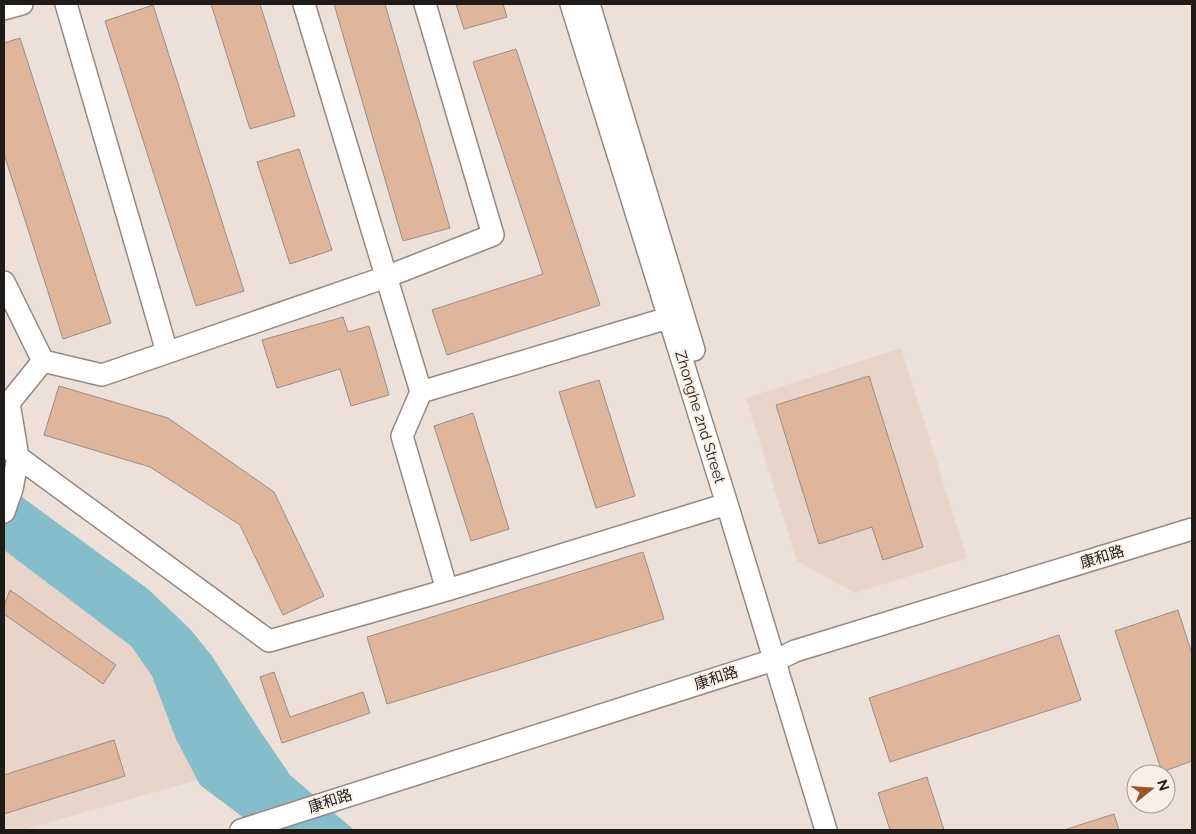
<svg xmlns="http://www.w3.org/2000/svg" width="1196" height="834" viewBox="0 0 1196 834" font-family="Raleway,'Noto Sans SC',sans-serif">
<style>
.built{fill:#e8d4c8}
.water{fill:#85bdca}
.building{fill:#dfb59b;stroke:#998e87}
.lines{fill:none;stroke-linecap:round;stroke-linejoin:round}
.minor-casing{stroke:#948982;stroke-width:24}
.minor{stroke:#fff;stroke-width:21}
.labels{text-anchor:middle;stroke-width:4;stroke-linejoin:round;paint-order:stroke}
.street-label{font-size:15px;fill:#1f1b18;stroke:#faeee6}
</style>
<rect width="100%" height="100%" fill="#ede0d9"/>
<path class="built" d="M901 348 967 558 855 593 797 561 746 398Z
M4 550 131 646 152 676 176 739 197 780 23 830H4Z"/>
<path class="water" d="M4 484 148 589 190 629 212 656 258 728 290 775 354 830H260L200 785 176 739 152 676 131 646 4 550Z"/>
<path class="building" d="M211 4H260L295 116 250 129Z
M334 4H385L450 228 403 241Z
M456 4H503L507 17 464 29Z
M153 5 244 291 196 306 105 21Z
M20 38 111 323 63 339 4 154V43Z
M516 49 600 305 447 355 432 310 543 274 473 62Z
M299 149 332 250 290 264 257 162Z
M343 317 348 332 369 326 389 395 351 406 340 369 277 388 262 340Z
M869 376 923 547 883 560 872 527 819 544 776 405Z
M599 380 635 496 596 508 559 392Z
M59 386 168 418 274 492 324 596 283 615 240 525 150 467 44 435Z
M473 413 509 529 471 541 434 426Z
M643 552 664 619 387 704 367 637Z
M10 590 116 665 103 684 4 614V606Z
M1178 610 1192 654V761L1162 772 1115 631Z
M1059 635 1081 700 890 762 869 698Z
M274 672 290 717 363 692 370 713 282 743 260 677Z
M114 740 125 776 4 814V775Z
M927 777 944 830H890L878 793Z
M1114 814 1119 830H1064Z"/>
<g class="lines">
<defs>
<path id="minor" d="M66 4 167 352
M304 4 421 392 402 436 447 590
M571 4 727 504 826 830
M589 4 694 350
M4 9 22 4
M4 282 43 361 102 375 386 277 493 235 425 4
M421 392 668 318
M4 443 18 457 269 641 447 590 727 504
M4 512 12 489 18 457 9 403 43 361
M241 830 783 657 795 651 1192 529"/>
</defs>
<use href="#minor" class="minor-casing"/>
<use href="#minor" class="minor"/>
</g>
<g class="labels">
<g class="street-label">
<text transform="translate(700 417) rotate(73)" y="5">Zhonghe 2nd Street</text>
<text transform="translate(1102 557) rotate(-17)" y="5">康和路</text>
<text transform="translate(716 678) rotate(-18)" y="5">康和路</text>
<text transform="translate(330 801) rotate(-18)" y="5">康和路</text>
</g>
</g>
<rect width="1196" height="834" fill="none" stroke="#1f1b18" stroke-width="10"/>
<g transform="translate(1151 789) rotate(73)"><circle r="24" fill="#faeee6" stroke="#a29a94"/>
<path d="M0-4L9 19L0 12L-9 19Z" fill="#995527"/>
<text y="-8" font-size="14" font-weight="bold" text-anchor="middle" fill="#1f1b18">N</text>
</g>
</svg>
